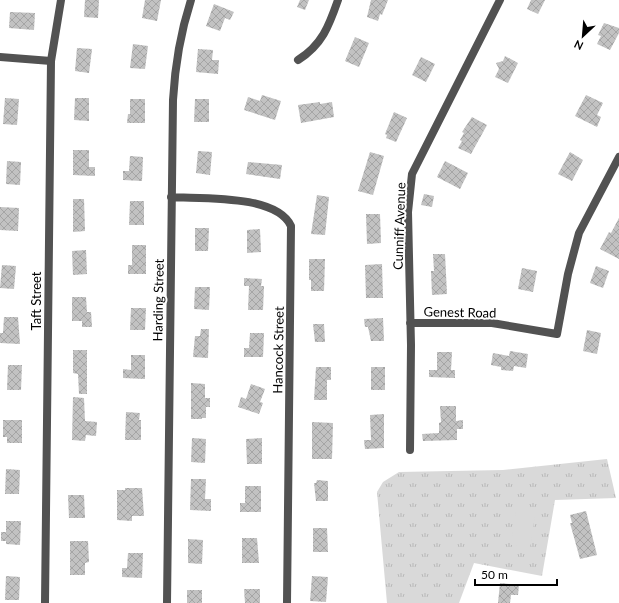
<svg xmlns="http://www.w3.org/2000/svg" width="619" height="603" viewBox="0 0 619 603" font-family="Lato,sans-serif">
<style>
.grass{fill:url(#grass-tufts)}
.pitch{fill:#d9d9d9}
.building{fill:url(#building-cross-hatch)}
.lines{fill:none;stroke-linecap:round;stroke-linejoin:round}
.street{stroke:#525252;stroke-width:8}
.labels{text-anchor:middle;stroke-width:4;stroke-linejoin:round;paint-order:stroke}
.street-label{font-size:13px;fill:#000;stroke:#fff}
</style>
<defs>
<pattern id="grass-tufts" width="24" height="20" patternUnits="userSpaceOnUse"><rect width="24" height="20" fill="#d9d9d9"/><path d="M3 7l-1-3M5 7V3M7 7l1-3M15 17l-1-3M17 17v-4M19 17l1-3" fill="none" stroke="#b8b8b8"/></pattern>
<pattern id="building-cross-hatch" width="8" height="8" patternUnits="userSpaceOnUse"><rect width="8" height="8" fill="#c2c2c2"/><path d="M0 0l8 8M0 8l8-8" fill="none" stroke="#a5a5a5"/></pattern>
</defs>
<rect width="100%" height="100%" fill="#fff"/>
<path class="grass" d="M607 459 616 498 555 500 542 576 474 563 459 603H387L377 492 383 482 399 472 503 470Z"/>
<path class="pitch" d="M517 505 536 508 530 548 511 545Z"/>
<path class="building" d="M85 0H99L98 18 84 17Z
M145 0H161L157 21 142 18Z
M300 0H309L305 10 297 7Z
M371 0H388L382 15 380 14 378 21 367 17Z
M531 0H545L538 14 527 9Z
M214 4 234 12 230 20 225 18 220 31 206 26Z
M10 12 35 13 34 30 9 28Z
M604 23 619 28V33L610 50 597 44 601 36 598 35Z
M355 37 369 43 359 67 345 61Z
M133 44 148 46 145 69 130 68Z
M77 48 92 49 89 73 75 71Z
M198 49 213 50 212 60H219L218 74 196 72Z
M505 56 518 63 508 83 495 77 499 69 496 63 503 61Z
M421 57 435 64 426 82 412 75Z
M262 95 281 101 275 120 244 110 248 97 260 101Z
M586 95 603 103 597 115 601 117 597 127 575 116Z
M5 98 19 99 17 125 3 124Z
M75 98H89V121L74 120Z
M130 99H145V123H127L128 114H130Z
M195 99H209V122H194Z
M320 102V104L332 102 334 117 301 123 298 105Z
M394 112 407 118 396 142 386 138 387 135 385 134Z
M472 117 487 125 471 154 458 148 462 141 460 140 464 133 462 132Z
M73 150H89V167H95V176L73 175Z
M198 151 212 152 210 175 196 173Z
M370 152 384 156 373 195 358 191Z
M570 152 583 160 572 181 558 174Z
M130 156 143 157 142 181 123 180V171H129Z
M7 161 21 162 20 185 6 184Z
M445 161 468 173 460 189 437 177Z
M248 162 282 165 280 179 246 174Z
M424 194 434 196 432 207 421 205Z
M317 195 329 197 325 235 311 234Z
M73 199H84L85 231 73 232Z
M130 201H144V225H129Z
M0 207 19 208 18 231 0 230Z
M366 214H380L381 243 367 244Z
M619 218V259L600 249 609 232 611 233Z
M195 228H209L208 251H195Z
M260 229 261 252 247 253V230Z
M132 245H146V274H128V265H132Z
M86 250 87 274 73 275 72 251Z
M433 254H445L447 294 432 295 431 271H434Z
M309 259H325L324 291H311V280H309Z
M382 264 383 298H366L365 265Z
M2 265 16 266 14 289 0 288Z
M596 266 609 271 603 288 590 283Z
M522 268 537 271 533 292 518 289Z
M244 278 262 279 261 286H264L263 310H248L249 286H244Z
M195 287H210L209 310 194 309Z
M72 297H86L87 312H91L92 327H82V321H72Z
M131 308H146L145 330H130Z
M4 317H18L20 344 0 343V333H3Z
M383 318 384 341H371L368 327H365L364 319Z
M313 324H324L325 342H315Z
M201 329H209L208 358 193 357 195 336H200Z
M587 330 601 333 597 354 583 351Z
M250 333H264L263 357H244V348H249Z
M73 350H87V394H79L78 374 73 373Z
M510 351 528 354 526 368 514 366 513 371 501 370V367L491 365 493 353 509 356Z
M437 352H452L451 370H455V378L429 377V370H437Z
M131 355H145V379L123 378V369L131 370Z
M8 365H22L21 390H7Z
M316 367H331V380H327V400H314Z
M371 367H385V390H371Z
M191 383 205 384V398H210V407H206V418H202V419H191Z
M251 384 265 389 260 402 263 403 259 414 238 407 241 397 246 399Z
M73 397 84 398 85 421 97 422 96 436 86 435 85 441 72 440Z
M440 406H456V421L463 420V429H457V440L423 441 422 434 439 433V423L441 422Z
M126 412 140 413 139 420H141V440H125Z
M384 414V448L365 449 364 440H371L370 415Z
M3 420H22V443H7V437H3Z
M312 422 333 423 332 459H312Z
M192 438 206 439 205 463 191 462Z
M262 438V464H247L246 439Z
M6 469 20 470 19 494H5Z
M191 479H206L205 499H211V511L190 510Z
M317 480 328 481V501H316L314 483H316Z
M245 486H261V512H240V503H245Z
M125 488H142L144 516H132V521L117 520V490H125Z
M68 495H84L85 518H69Z
M586 511 597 555 580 559 570 523H572L570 515Z
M6 521H21L20 545 6 544V541H1V532H6Z
M313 528H327L328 552H313Z
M242 538H257L259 563H242Z
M188 539 203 540 202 564 188 563Z
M70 541H88L89 562 85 563V575H70Z
M128 553H143L142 578 122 577V568H127Z
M6 576 20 577 19 600H5Z
M312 576 328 577 326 602 310 601Z
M500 583 519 585 518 595H511L510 603H498Z
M244 589H260V603H245Z
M187 590H202V603H187Z"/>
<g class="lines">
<path class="street" d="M0 57 51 61
M298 60C322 45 329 26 338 0
M171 197C201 199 276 194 291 226L287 603
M410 323H492L557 334 568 274 579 233 619 157
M410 450 411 345 408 212 412 174 500 0
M45 603 51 61 61 0
M167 603 173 100C175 65 180 34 191 0"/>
</g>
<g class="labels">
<g class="street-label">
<text transform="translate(399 226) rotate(-88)" y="5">Cunniff Avenue</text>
<text transform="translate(158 300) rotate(-89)" y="5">Harding Street</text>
<text transform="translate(36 301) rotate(-90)" y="5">Taft Street</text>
<text transform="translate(460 312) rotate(1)" y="5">Genest Road</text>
<text transform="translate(278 350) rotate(-89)" y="5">Hancock Street</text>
</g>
</g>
<g transform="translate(583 36) rotate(206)" stroke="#ffffff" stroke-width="3" paint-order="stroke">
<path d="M0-3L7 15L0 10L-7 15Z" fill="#000000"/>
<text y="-6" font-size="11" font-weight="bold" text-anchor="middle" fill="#000000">N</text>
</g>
<path d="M475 579v6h82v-6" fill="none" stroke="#000000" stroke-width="2"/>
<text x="481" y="579" font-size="12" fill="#000000" stroke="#ffffff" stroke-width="3" paint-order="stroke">50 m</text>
</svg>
